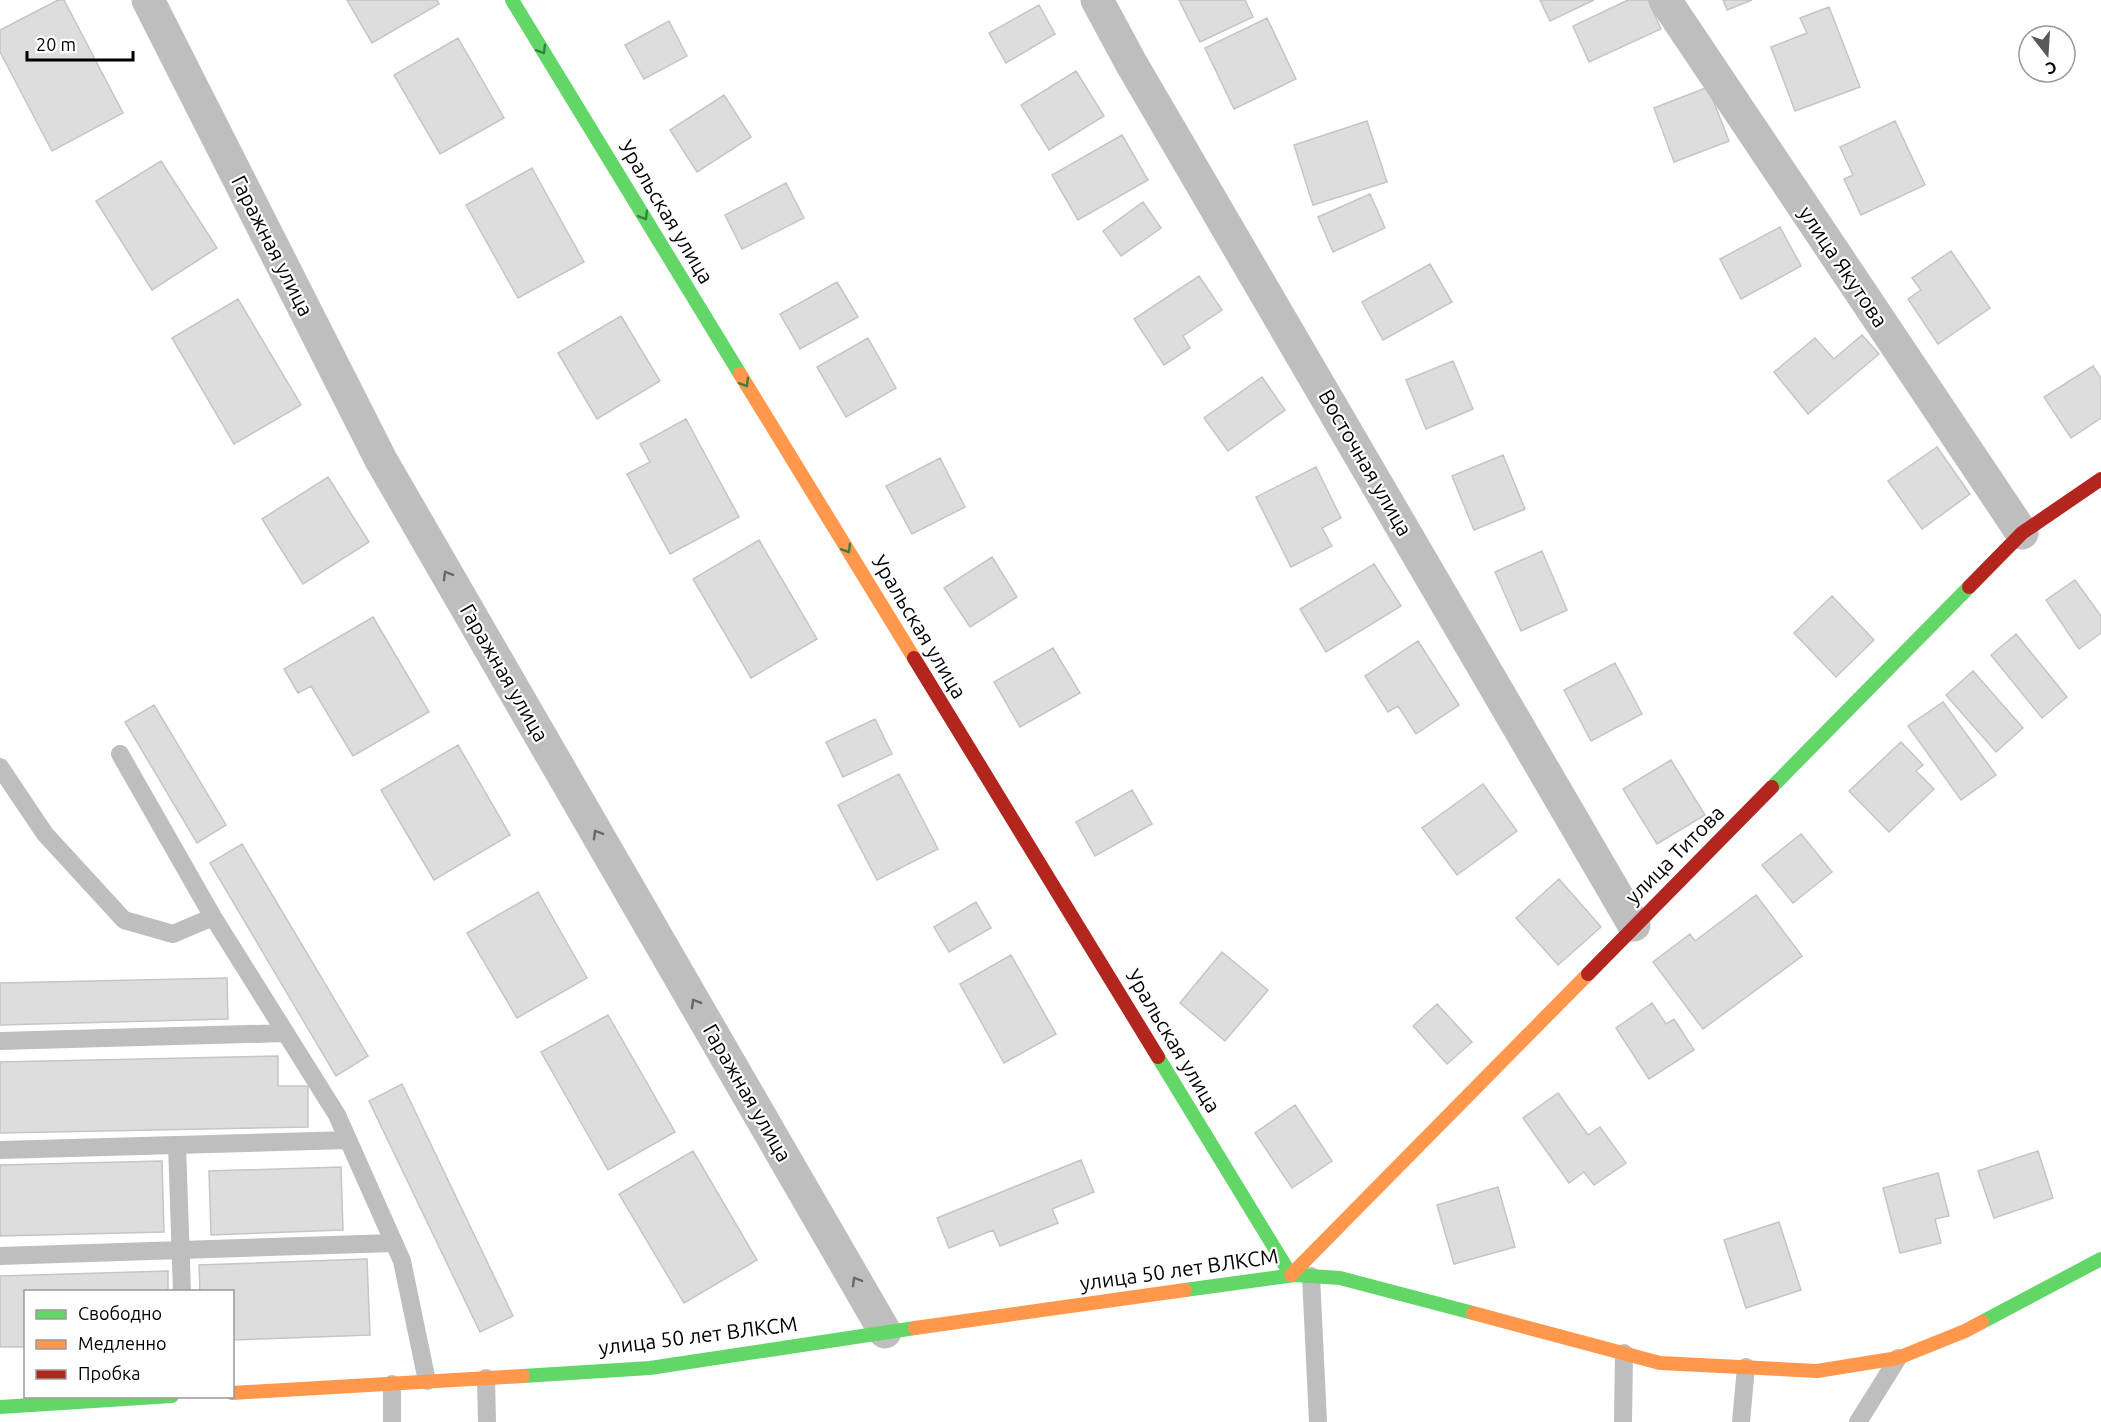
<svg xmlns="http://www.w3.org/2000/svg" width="2101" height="1422" viewBox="0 0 2101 1422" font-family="Ubuntu,sans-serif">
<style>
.building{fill:#ddd;stroke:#c5c5c5;stroke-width:1.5}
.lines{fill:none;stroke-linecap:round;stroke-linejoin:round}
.lane{stroke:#bebebe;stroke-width:18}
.street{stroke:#bebebe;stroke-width:33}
.fast{stroke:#63d668;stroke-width:14}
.slow{stroke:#ff974d;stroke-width:14}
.jam{stroke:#b3261e;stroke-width:14}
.oneway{stroke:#3b803e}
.oneway2{stroke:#686868}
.labels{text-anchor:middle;stroke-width:4.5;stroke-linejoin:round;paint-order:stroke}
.street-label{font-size:21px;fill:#000;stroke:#fff}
</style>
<rect width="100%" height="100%" fill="#fff"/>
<path class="building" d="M58 0H64L123 113 52 151 0 52V30Z
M347 0H437L439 4 372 43Z
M1179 0H1245L1253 17 1200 42Z
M1540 0H1594L1550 21Z
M1628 0H1648L1661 29 1589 62 1573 26Z
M1723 0H1752L1727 10Z
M1039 5 1055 34 1006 63 989 33Z
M1829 7 1860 87 1795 111 1771 47 1807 33 1800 18Z
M1267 18 1296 79 1234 109 1205 48Z
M669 21 687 56 644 79 625 45Z
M458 38 504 118 440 154 394 75Z
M1076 71 1104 116 1049 150 1021 105Z
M1708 87 1729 141 1674 162 1654 108Z
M724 95 751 137 697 172 670 130Z
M1367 121 1387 182 1313 205 1294 145Z
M1895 121 1925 185 1861 215 1844 179 1853 175 1840 147Z
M1122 135 1148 180 1078 220 1052 175Z
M161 161 217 248 152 290 96 201Z
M532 168 584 262 518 298 466 205Z
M786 183 804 218 742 249 725 215Z
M1370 194 1385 228 1333 252 1318 217Z
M1143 202 1161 228 1121 256 1103 231Z
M1780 227 1801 266 1741 299 1720 259Z
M1951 251 1990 308 1938 344 1908 299 1921 290 1912 278Z
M1430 264 1452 302 1383 340 1362 302Z
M1199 276 1222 310 1183 336 1190 348 1164 365 1134 319Z
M837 282 858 317 800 349 780 314Z
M238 299 301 405 234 444 172 338Z
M621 316 660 381 597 419 558 353Z
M1862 335 1879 354 1808 414 1774 372 1815 338 1834 359Z
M868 338 896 388 846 417 817 367Z
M1453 361 1473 409 1426 429 1406 380Z
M2093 366 2101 378V418L2071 438 2044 397Z
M1262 377 1285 410 1228 451 1204 418Z
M686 419 739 517 670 554 627 474 650 462 640 444Z
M1937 447 1970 494 1922 529 1888 481Z
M1503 455 1525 509 1474 530 1452 476Z
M940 458 965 507 912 534 886 486Z
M1316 467 1341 518 1322 528 1332 546 1291 567 1256 497Z
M328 477 369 542 303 584 262 519Z
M759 540 817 639 751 678 693 579Z
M1542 551 1567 610 1521 631 1495 572Z
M992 557 1017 597 970 627 944 588Z
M1374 564 1401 606 1326 652 1300 609Z
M2075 580 2101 616V633L2079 649 2046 600Z
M1832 596 1874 640 1836 677 1794 633Z
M373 617 429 712 353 756 311 686 298 693 284 669Z
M2016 634 2067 697 2042 718 1991 655Z
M1418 641 1459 705 1416 734 1398 706 1388 712 1365 676Z
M1053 648 1080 693 1020 727 994 682Z
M1615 663 1642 714 1591 741 1564 690Z
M1973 671 2023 728 1996 752 1946 695Z
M1943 702 1996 775 1961 800 1908 726Z
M154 705 226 825 197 843 125 722Z
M875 719 892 754 843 777 826 742Z
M1901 742 1923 765 1916 771 1934 789 1889 832 1849 791Z
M458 745 510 835 434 880 381 790Z
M1671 760 1705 815 1657 844 1623 789Z
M899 774 938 849 877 880 838 805Z
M1483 784 1517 831 1457 875 1422 828Z
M1132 790 1152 824 1095 856 1076 822Z
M1801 834 1832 872 1793 903 1762 865Z
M242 844 368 1056 336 1076 210 863Z
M1559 879 1601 927 1558 965 1516 918Z
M538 892 587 978 517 1018 467 933Z
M1756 895 1802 956 1703 1029 1653 962 1690 934 1695 941Z
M976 902 991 928 949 952 934 927Z
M1222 952 1268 990 1225 1041 1180 1003Z
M1011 955 1056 1034 1004 1063 960 984Z
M227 978 228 1019 0 1025V983Z
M1652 1003 1666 1024 1674 1019 1694 1050 1649 1079 1616 1028Z
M1437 1004 1472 1042 1447 1064 1413 1026Z
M608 1015 675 1132 608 1170 541 1052Z
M278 1056V1086H308V1127L0 1133V1062Z
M402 1084 513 1316 480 1332 369 1101Z
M1558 1093 1588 1135 1600 1127 1626 1163 1594 1185 1584 1172 1569 1183 1523 1118Z
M1295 1105 1332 1161 1292 1188 1255 1133Z
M693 1151 757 1260 684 1303 619 1194Z
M2038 1151 2053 1198 1994 1218 1978 1171Z
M1081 1160 1094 1192 1052 1209 1058 1223 1000 1246 993 1230 949 1248 937 1218Z
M162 1161 164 1232 0 1236V1165Z
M341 1167 343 1230 211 1235 209 1171Z
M1938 1173 1949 1216 1935 1219 1941 1243 1900 1253 1883 1188Z
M1498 1187 1515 1247 1454 1264 1437 1205Z
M1779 1222 1801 1290 1746 1308 1724 1240Z
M367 1259 370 1335 232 1340V1292H200L199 1265Z
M168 1271V1292H26V1347H0V1276Z"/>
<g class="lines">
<path class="lane" d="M120 754 213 917 337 1115 402 1261 427 1381
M0 767 45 834 124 920 173 934 213 917
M0 1041 286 1033
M177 1145 182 1292
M0 1150 348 1140
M0 1256 394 1243
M1311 1276 1318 1422
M486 1378 487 1422
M392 1422V1384
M1623 1422 1624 1353
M1741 1422 1746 1367
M1858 1422 1898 1358"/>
<path class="street" d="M148 0 381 460 885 1332
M1097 0 1131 63 1634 925
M1665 0 2022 533"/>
<path class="fast" d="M512 0 740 374
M1772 787 1969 587
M1158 1057 1291 1275
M1185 1290 1295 1275 1340 1278 1473 1313
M1982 1322 2101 1259
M523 1376 650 1368 915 1328
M0 1407 172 1396"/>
<path class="slow" d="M740 374 914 658
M1291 1275 1588 974
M1473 1313 1660 1363 1817 1371 1898 1358 1965 1331 1982 1322
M915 1328 1185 1290
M232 1393 523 1376"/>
<path class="jam" d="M1969 587 2022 533 2101 479
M914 658 1158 1057
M1588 974 1772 787"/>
</g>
<defs><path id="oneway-chevron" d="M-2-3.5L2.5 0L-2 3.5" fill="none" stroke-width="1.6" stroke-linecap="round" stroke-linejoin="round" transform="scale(1.5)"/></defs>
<g class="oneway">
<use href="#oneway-chevron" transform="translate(542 50) rotate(59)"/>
<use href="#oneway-chevron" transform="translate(644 216) rotate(59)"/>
<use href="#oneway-chevron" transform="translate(745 383) rotate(59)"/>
<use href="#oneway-chevron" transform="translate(847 549) rotate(59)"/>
</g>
<g class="oneway2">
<use href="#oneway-chevron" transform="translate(447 575) rotate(-120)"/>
<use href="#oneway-chevron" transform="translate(597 834) rotate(-120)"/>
<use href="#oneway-chevron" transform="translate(695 1003) rotate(-120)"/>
<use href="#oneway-chevron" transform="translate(856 1281) rotate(-120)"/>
</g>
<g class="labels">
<g class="street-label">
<text transform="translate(666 212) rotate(59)" y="7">Уральская улица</text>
<text transform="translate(272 246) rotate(63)" y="7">Гаражная улица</text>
<text transform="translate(1843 267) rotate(56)" y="7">улица Якутова</text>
<text transform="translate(1365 463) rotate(60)" y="7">Восточная улица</text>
<text transform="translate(919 627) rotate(59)" y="7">Уральская улица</text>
<text transform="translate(504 673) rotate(60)" y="7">Гаражная улица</text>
<text transform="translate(1675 855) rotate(-45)" y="7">улица Титова</text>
<text transform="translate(1173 1041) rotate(59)" y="7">Уральская улица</text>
<text transform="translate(747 1093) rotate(60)" y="7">Гаражная улица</text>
<text transform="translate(1179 1270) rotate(-8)" y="7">улица 50 лет ВЛКСМ</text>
<text transform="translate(698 1336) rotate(-7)" y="7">улица 50 лет ВЛКСМ</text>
</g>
</g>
<rect x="24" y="1290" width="210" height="108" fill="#ffffff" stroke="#999999" stroke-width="1.5"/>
<rect x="36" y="1310" width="30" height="9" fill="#63d668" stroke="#999999" stroke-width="1.5"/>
<text x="78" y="1320" font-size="18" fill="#000000">Свободно</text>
<rect x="36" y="1340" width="30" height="9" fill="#ff974d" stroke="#999999" stroke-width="1.5"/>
<text x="78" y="1350" font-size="18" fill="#000000">Медленно</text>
<rect x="36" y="1370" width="30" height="9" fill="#b3261e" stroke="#999999" stroke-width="1.5"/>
<text x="78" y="1380" font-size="18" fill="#000000">Пробка</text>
<g transform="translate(2047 54) rotate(163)"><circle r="28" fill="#ffffff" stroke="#999999" stroke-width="1.5"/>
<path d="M0-4.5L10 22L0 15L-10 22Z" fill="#595959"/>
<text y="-9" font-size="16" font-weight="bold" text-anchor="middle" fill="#000000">С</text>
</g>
<path d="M27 51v9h106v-9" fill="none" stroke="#000000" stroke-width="3"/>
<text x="36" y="51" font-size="18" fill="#000000" stroke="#ffffff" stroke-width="4.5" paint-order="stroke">20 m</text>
</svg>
